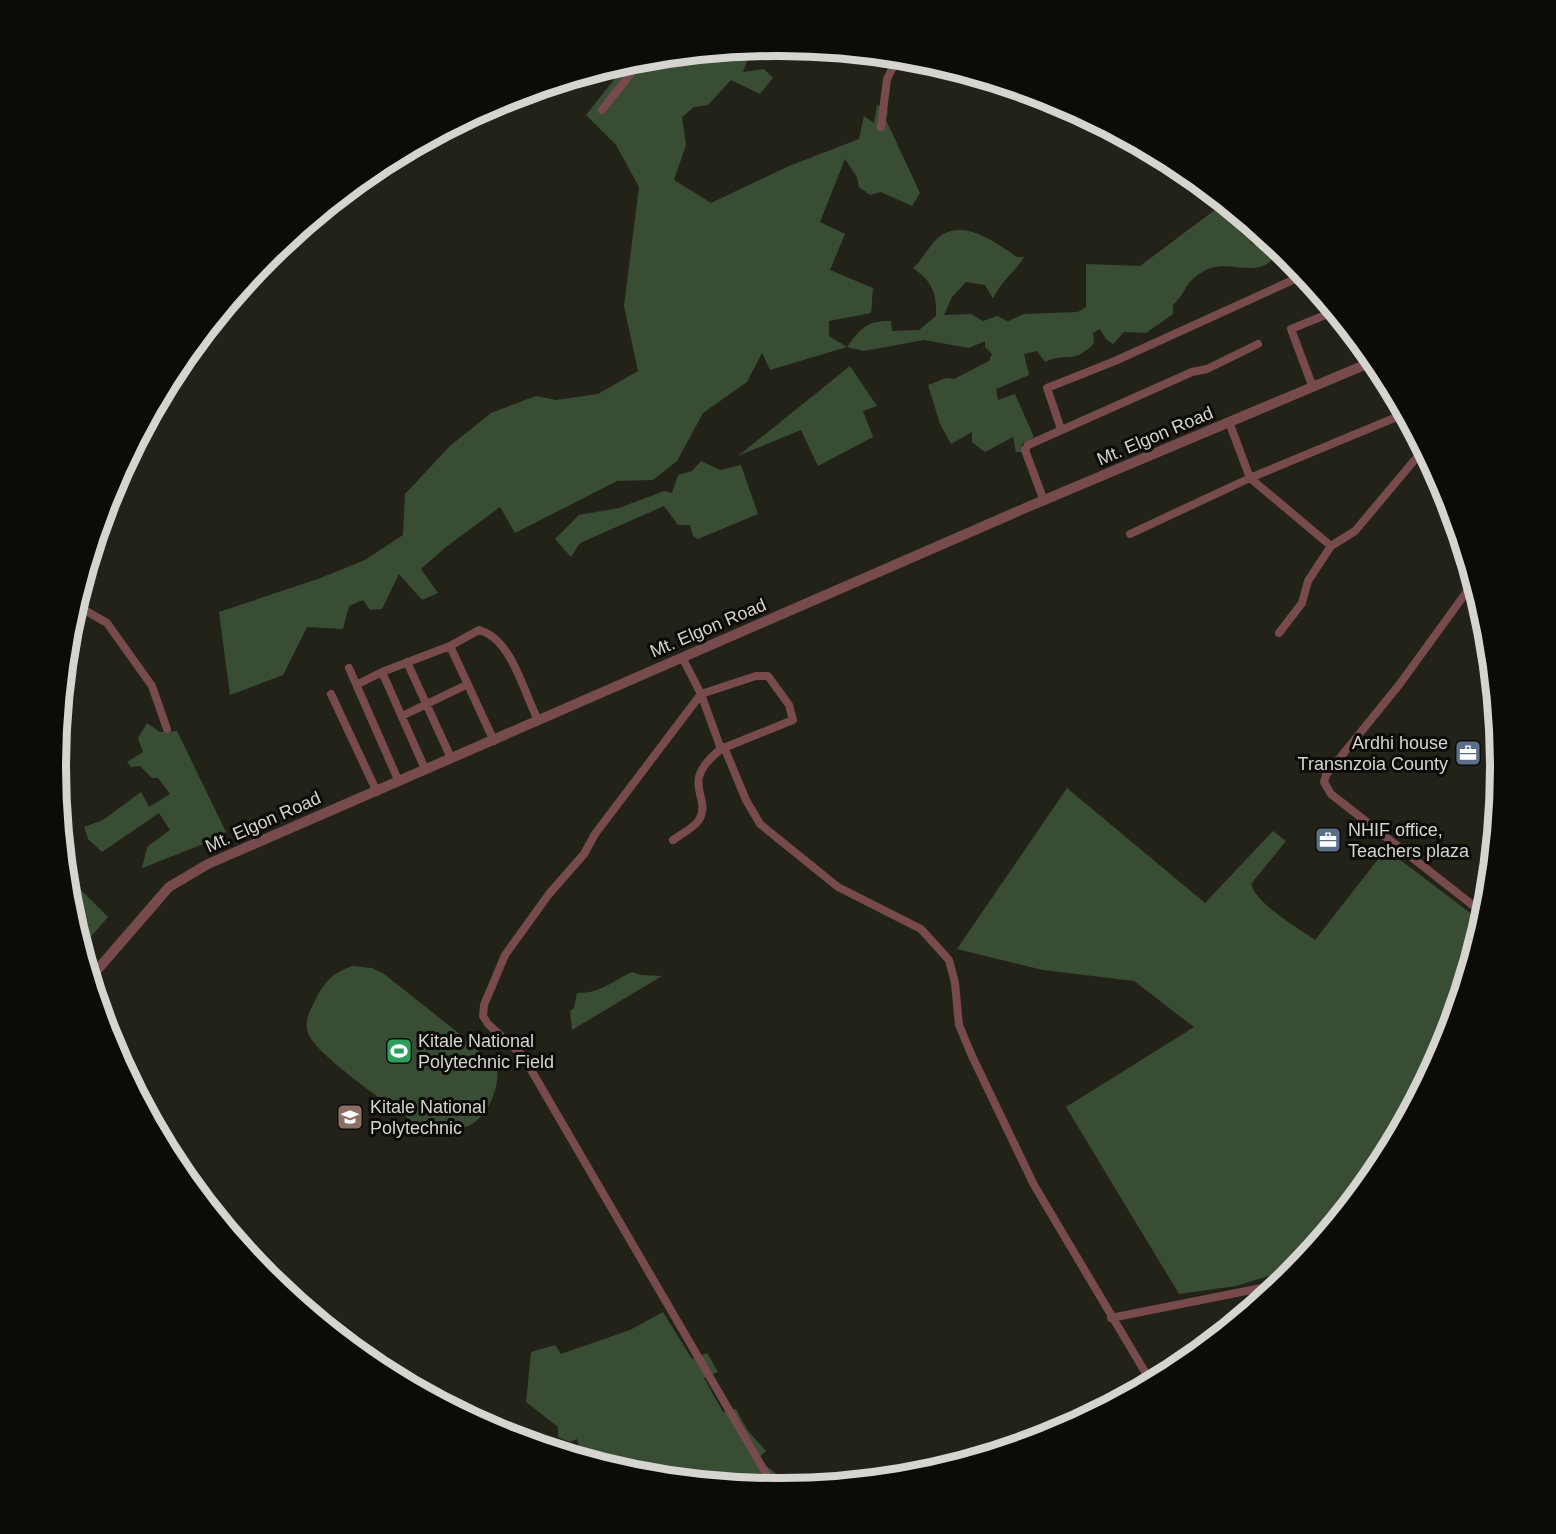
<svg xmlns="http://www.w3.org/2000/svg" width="1556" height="1534" viewBox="0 0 1556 1534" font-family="Arial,sans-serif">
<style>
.green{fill:#394d34}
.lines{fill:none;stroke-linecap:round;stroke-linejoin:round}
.minor{stroke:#774b4e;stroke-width:8}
.tertiary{stroke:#774b4e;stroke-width:10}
.labels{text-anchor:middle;stroke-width:6;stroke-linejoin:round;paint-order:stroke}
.street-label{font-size:18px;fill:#d5d4cf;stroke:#0c0b08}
.poi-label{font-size:18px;fill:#d5d4cf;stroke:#0c0b08;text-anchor:start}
.rim{fill:none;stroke:#d5d4cf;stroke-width:8}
</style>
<rect width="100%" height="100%" fill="#232219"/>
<path class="green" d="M732 50 748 59 743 72 764 69 773 78 760 94 731 80 708 105 694 107 682 117 686 145 674 180 711 203 789 166 859 139 864 116 874 123 877 105 888 111 886 120 920 193 912 206 881 192 870 195 859 187 857 177 845 159 820 222 845 234 830 270 873 288 871 313 829 321V336L847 347C860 329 867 320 891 321L892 331 919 330 936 316C937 293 932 281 913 268 922 260 926 251 934 242 958 214 995 242 1017 257H1024C1014 274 1001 280 993 299L985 285 966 282 952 297 944 315 971 314 983 321 997 316 1008 321 1024 314 1078 312 1086 307V264L1140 266 1224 203 1252 226 1247 234 1251 243 1263 248 1271 242 1280 249C1260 285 1231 256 1204 271 1183 283 1188 291 1173 305V314L1146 333 1124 332 1113 344 1106 339 1100 329 1093 333 1094 343C1073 366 1066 351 1045 362L1037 351 1024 354 1029 375 996 389 998 400 1015 394 1034 437 1022 444V452H1016L1013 437 985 452 972 442V432L951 444 940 424 928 385 946 378 954 379 989 361 992 354 985 347V341L969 348 924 340 864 351 847 347 770 370 762 353 747 382 703 413 677 461 653 480 617 481 515 533 500 507 446 547 421 569 438 593 422 600 399 574 382 609 370 610 363 600 349 606 343 629 307 627 283 675 230 695 219 612 318 579 365 560 403 535 405 494 450 446 491 413 536 396 556 400 598 394 638 371 624 306 639 187 616 145 586 115 628 62Z
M850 366 877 406 863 411 873 437 818 466 801 430 738 456Z
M701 461 720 470 741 465 758 514 698 539 693 536 690 525H678L664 506 580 543 571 557 555 539 579 515 619 508 664 491 672 493 678 475 692 471Z
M147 723 160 732 177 731 226 832 206 843 142 868 147 847 170 830 159 813 102 852 88 839 84 827 103 820 141 792 149 807 170 794 158 778H152L140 766 131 767 127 762 143 752 138 738Z
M1067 788 1205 903 1273 831 1286 841 1251 884C1257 905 1297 927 1315 940L1386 849 1482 922 1445 1044 1378 1168 1297 1267 1236 1286 1179 1294 1066 1107 1194 1027 1134 981 1043 970 957 949Z
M67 876 108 917 82 947 70 908Z
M352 966 372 968 384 974 461 1035 497 1068C500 1089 487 1119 466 1127 456 1131 444 1133 433 1136 408 1117 317 1058 308 1033 304 1019 310 1011 316 999 324 981 335 972 352 966Z
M632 972 641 975 662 976 572 1030 570 1011 574 1008 577 993C602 993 610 982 632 972Z
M663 1312 692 1359 707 1353 718 1372 704 1378 723 1412 736 1409 748 1431 766 1451 754 1462 768 1467 785 1481 783 1488 637 1475 599 1463 580 1450 577 1439 570 1442 558 1437V1427L526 1402 531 1352 555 1345 561 1354 630 1330Z"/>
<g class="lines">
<path class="minor" d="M602 110 643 58
M881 127 887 79 898 57
M1312 385 1291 329 1323 316
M1229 422 1250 478 1404 414
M1061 429 1047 388 1115 361 1304 275
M1044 501 1025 450 1028 445 1192 372 1207 369 1258 344
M1130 534 1250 478 1331 546 1355 531 1423 450
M1473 583 1399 685 1326 775 1324 782 1331 794 1484 914
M76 605 107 623 152 686 167 729
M1279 633 1302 603 1308 581 1331 546
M450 646 494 741
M407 662 451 758
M349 668 399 782
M358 684 382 672
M331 694 377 792
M402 716 466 685
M724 747 746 800 760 824 838 887 921 929 949 960 955 983 959 1025 972 1056 1034 1185 1151 1382
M721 749 793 720 789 705 768 676H756L701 694 595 834 584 854 549 894 505 955 484 1005 483 1016 488 1024 523 1056 775 1489
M425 769 382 672 450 646 479 630C512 639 523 691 538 720
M673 840C681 834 694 828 699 820 713 796 677 784 721 749L701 694 682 657
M1111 1318 1281 1284"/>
<path class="tertiary" d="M91 977 169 887 208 864 1030 506 1374 361"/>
</g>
<defs>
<symbol id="office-square" viewBox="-11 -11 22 22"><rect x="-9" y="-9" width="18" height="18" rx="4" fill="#5c6f8a" stroke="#0c0b08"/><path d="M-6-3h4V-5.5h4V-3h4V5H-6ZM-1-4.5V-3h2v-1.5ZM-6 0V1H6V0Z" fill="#fff"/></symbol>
<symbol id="stadium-square" viewBox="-11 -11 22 22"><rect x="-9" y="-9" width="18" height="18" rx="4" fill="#2e9e5b" stroke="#0c0b08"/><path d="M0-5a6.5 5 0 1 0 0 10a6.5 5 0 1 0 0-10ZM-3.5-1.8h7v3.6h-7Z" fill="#fff"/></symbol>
<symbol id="university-square" viewBox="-11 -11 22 22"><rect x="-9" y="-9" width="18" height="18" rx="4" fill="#8d6e63" stroke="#0c0b08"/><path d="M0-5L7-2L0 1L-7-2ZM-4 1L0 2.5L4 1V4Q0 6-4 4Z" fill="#fff"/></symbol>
</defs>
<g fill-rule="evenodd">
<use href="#office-square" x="1453" y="738" width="30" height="30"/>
<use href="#office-square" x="1313" y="825" width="30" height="30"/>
<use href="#stadium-square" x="384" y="1036" width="30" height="30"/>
<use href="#university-square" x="335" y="1102" width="30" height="30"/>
</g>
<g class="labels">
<g class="street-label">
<text transform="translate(1155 436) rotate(-23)" y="6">Mt. Elgon Road</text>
<text transform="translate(708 628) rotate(-23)" y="6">Mt. Elgon Road</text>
<text transform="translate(263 822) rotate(-24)" y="6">Mt. Elgon Road</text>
</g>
<g class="poi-label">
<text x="1448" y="749" text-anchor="end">Ardhi house<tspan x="1448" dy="21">Transnzoia County</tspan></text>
<text x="1348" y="836">NHIF office,<tspan x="1348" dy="21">Teachers plaza</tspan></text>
<text x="418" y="1047">Kitale National<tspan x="418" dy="21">Polytechnic Field</tspan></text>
<text x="370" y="1113">Kitale National<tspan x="370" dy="21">Polytechnic</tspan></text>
</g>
</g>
<path d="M0 0H1556V1534H0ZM777 56H779A711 711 0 0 1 1490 767V767A711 711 0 0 1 779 1478H777A711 711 0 0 1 66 767V767A711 711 0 0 1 777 56Z" fill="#0c0b08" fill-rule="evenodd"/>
<path class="rim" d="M777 56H779A711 711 0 0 1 1490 767V767A711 711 0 0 1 779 1478H777A711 711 0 0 1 66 767V767A711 711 0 0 1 777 56Z"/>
</svg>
